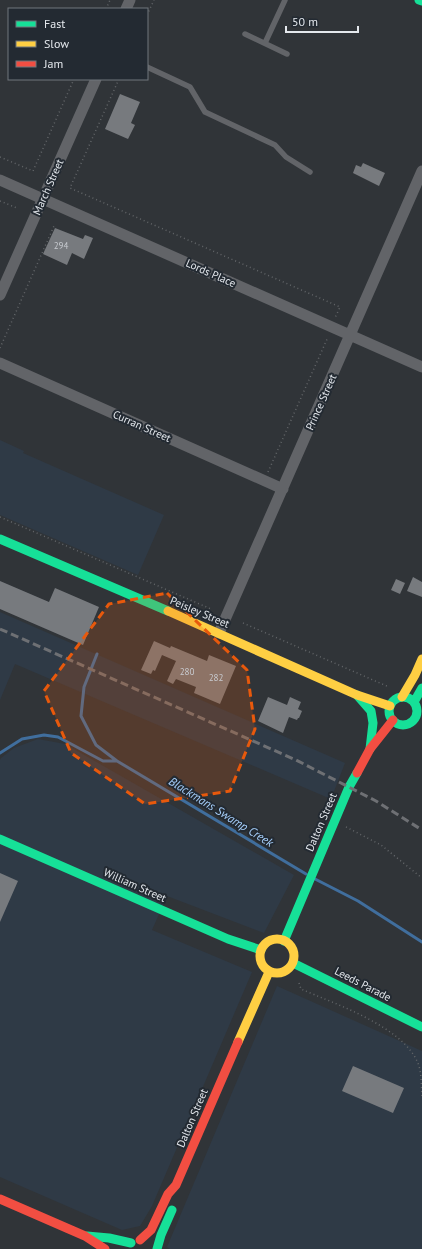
<svg xmlns="http://www.w3.org/2000/svg" width="422" height="1249" viewBox="0 0 422 1249" font-family="'PT Sans',sans-serif">
<style>
.built{fill:#2f3a46}
.lines{fill:none;stroke-linecap:round;stroke-linejoin:round}
.stream{stroke:#406e9d;stroke-width:3}
.building{fill:#777a7e}
.path{stroke:#636669;stroke-width:1.5;stroke-dasharray:1 3;stroke-linecap:butt}
.lane{stroke:#626468;stroke-width:5.5}
.street{stroke:#626468;stroke-width:11}
.fast{stroke:#16e098;stroke-width:9}
.slow{stroke:#ffcf43;stroke-width:9}
.jam{stroke:#f24e42;stroke-width:9}
.rail{stroke:#6e7074;stroke-width:3;stroke-dasharray:8 4;stroke-linecap:butt}
.marked{fill:#e8590c;fill-opacity:0.2;stroke:#e8590c;stroke-width:3;stroke-dasharray:8 5;stroke-linejoin:round}
.labels{text-anchor:middle;stroke-width:4;stroke-linejoin:round;paint-order:stroke}
.number-label{font-size:9px;fill:#c9ccd1}
.street-label{font-size:11px;fill:#e4e8ed;stroke:#232a32}
.water-label{font-size:12px;font-style:italic;fill:#a6cffb;stroke:#232a32}
</style>
<rect width="100%" height="100%" fill="#303438"/>
<path class="built" d="M0 440 24 451 23 453 164 515 138 575 0 515Z
M0 612 345 763 331 799 15 664 0 700Z
M38 739 65 744 294 875 264 933 167 896 152 930 252 972 152 1206 140 1226 122 1230 0 1177V760L1 758 14 748Z
M277 986 422 1051V1249H170L167 1247Z"/>
<g class="lines">
<path class="stream" d="M97 654 84 687 81 716 96 745 117 761 306 874
M0 753 22 739 44 735 58 737 103 761H117
M315 879 358 901 422 942"/>
</g>
<path class="building" d="M120 94 140 102 131 123 135 125 128 139 105 129Z
M363 163 385 173 379 186 353 173 356 165 361 167Z
M55 228 83 239 85 235 93 238 84 259 72 253 67 265 43 254Z
M413 577 422 582V597L407 591Z
M396 579 405 583 400 594 391 590Z
M0 581 49 602 55 588 99 607 83 645 0 609Z
M154 641 170 648 171 646 207 661 209 655 236 666 220 704 194 693 196 687 176 679 173 684 167 681 176 661 162 655 155 671 153 670 151 674 141 670Z
M268 697 287 705 290 697 301 702 298 709 302 711 299 718H298L297 720 289 717 283 733 258 721Z
M0 873 18 881 0 922Z
M353 1066 404 1088 393 1113 342 1091Z"/>
<g class="lines">
<path class="path" d="M106 9 110 0
M147 15 154 0
M119 79 70 188 340 307 335 318
M0 157 33 171 74 79
M0 201 17 208
M0 348 54 226
M268 472 328 337
M0 517 211 609
M243 623 389 687
M346 827 381 845 422 878
M299 983 301 989C335 1004 401 1026 417 1061 422 1071 421 1085 422 1097"/>
<path class="lane" d="M245 34 287 54
M265 43 285 0
M147 67 190 87 205 112 275 145 286 157 310 172"/>
<path class="street" d="M126 9 130 0
M0 180 422 367
M0 295 96 79
M0 363 283 489
M219 633 422 171"/>
<path class="fast" d="M419 0 422 1
M0 539 168 611
M357 695 371 711 373 723 370 749
M389 711a14 14 0 1 1 28 0a14 14 0 1 1-28 0Z
M414 702 422 688
M0 839 228 939 261 950
M284 941 349 787 357 773
M293 963 422 1027
M87 1236 109 1238 131 1243
M157 1249 161 1235 172 1210"/>
<path class="slow" d="M168 611 357 695 390 706
M402 697 415 675 422 659
M260 956a17 17 0 1 1 34 0a17 17 0 1 1-34 0Z
M238 1042 269 972"/>
<path class="jam" d="M357 773 370 749 393 720
M0 1199 85 1236 105 1249
M140 1240 151 1230 168 1194 176 1185 238 1042"/>
<path class="rail" d="M0 629 296 760 376 801 422 830"/>
</g>
<path class="marked" d="M167 593 247 670 255 729 230 791 145 804 71 753 44 691 109 604Z"/>
<g class="labels">
<g class="number-label">
<text x="61" y="249">294</text>
<text x="187" y="675">280</text>
<text x="216" y="681">282</text>
</g>
<g class="street-label">
<text transform="translate(48 187) rotate(-66)" y="4">March Street</text>
<text transform="translate(211 273) rotate(24)" y="4">Lords Place</text>
<text transform="translate(321 402) rotate(-66)" y="4">Prince Street</text>
<text transform="translate(142 426) rotate(24)" y="4">Curran Street</text>
<text transform="translate(200 612) rotate(23)" y="4">Peisley Street</text>
<text transform="translate(321 822) rotate(-67)" y="4">Dalton Street</text>
<text transform="translate(135 885) rotate(24)" y="4">William Street</text>
<text transform="translate(363 984) rotate(27)" y="4">Leeds Parade</text>
<text transform="translate(192 1118) rotate(-67)" y="4">Dalton Street</text>
</g>
<g class="water-label">
<text transform="translate(221 812) rotate(32)" y="4">Blackmans Swamp Creek</text>
</g>
</g>
<rect x="8" y="8" width="140" height="72" fill="#232a32" stroke="#70767d"/>
<rect x="16" y="21" width="20" height="6" fill="#16e098" stroke="#70767d"/>
<text x="44" y="28" font-size="12" fill="#e4e8ed">Fast</text>
<rect x="16" y="41" width="20" height="6" fill="#ffcf43" stroke="#70767d"/>
<text x="44" y="48" font-size="12" fill="#e4e8ed">Slow</text>
<rect x="16" y="61" width="20" height="6" fill="#f24e42" stroke="#70767d"/>
<text x="44" y="68" font-size="12" fill="#e4e8ed">Jam</text>
<path d="M286 26v6h72v-6" fill="none" stroke="#e4e8ed" stroke-width="2"/>
<text x="292" y="26" font-size="12" fill="#e4e8ed" stroke="#232a32" stroke-width="3" paint-order="stroke">50 m</text>
</svg>
